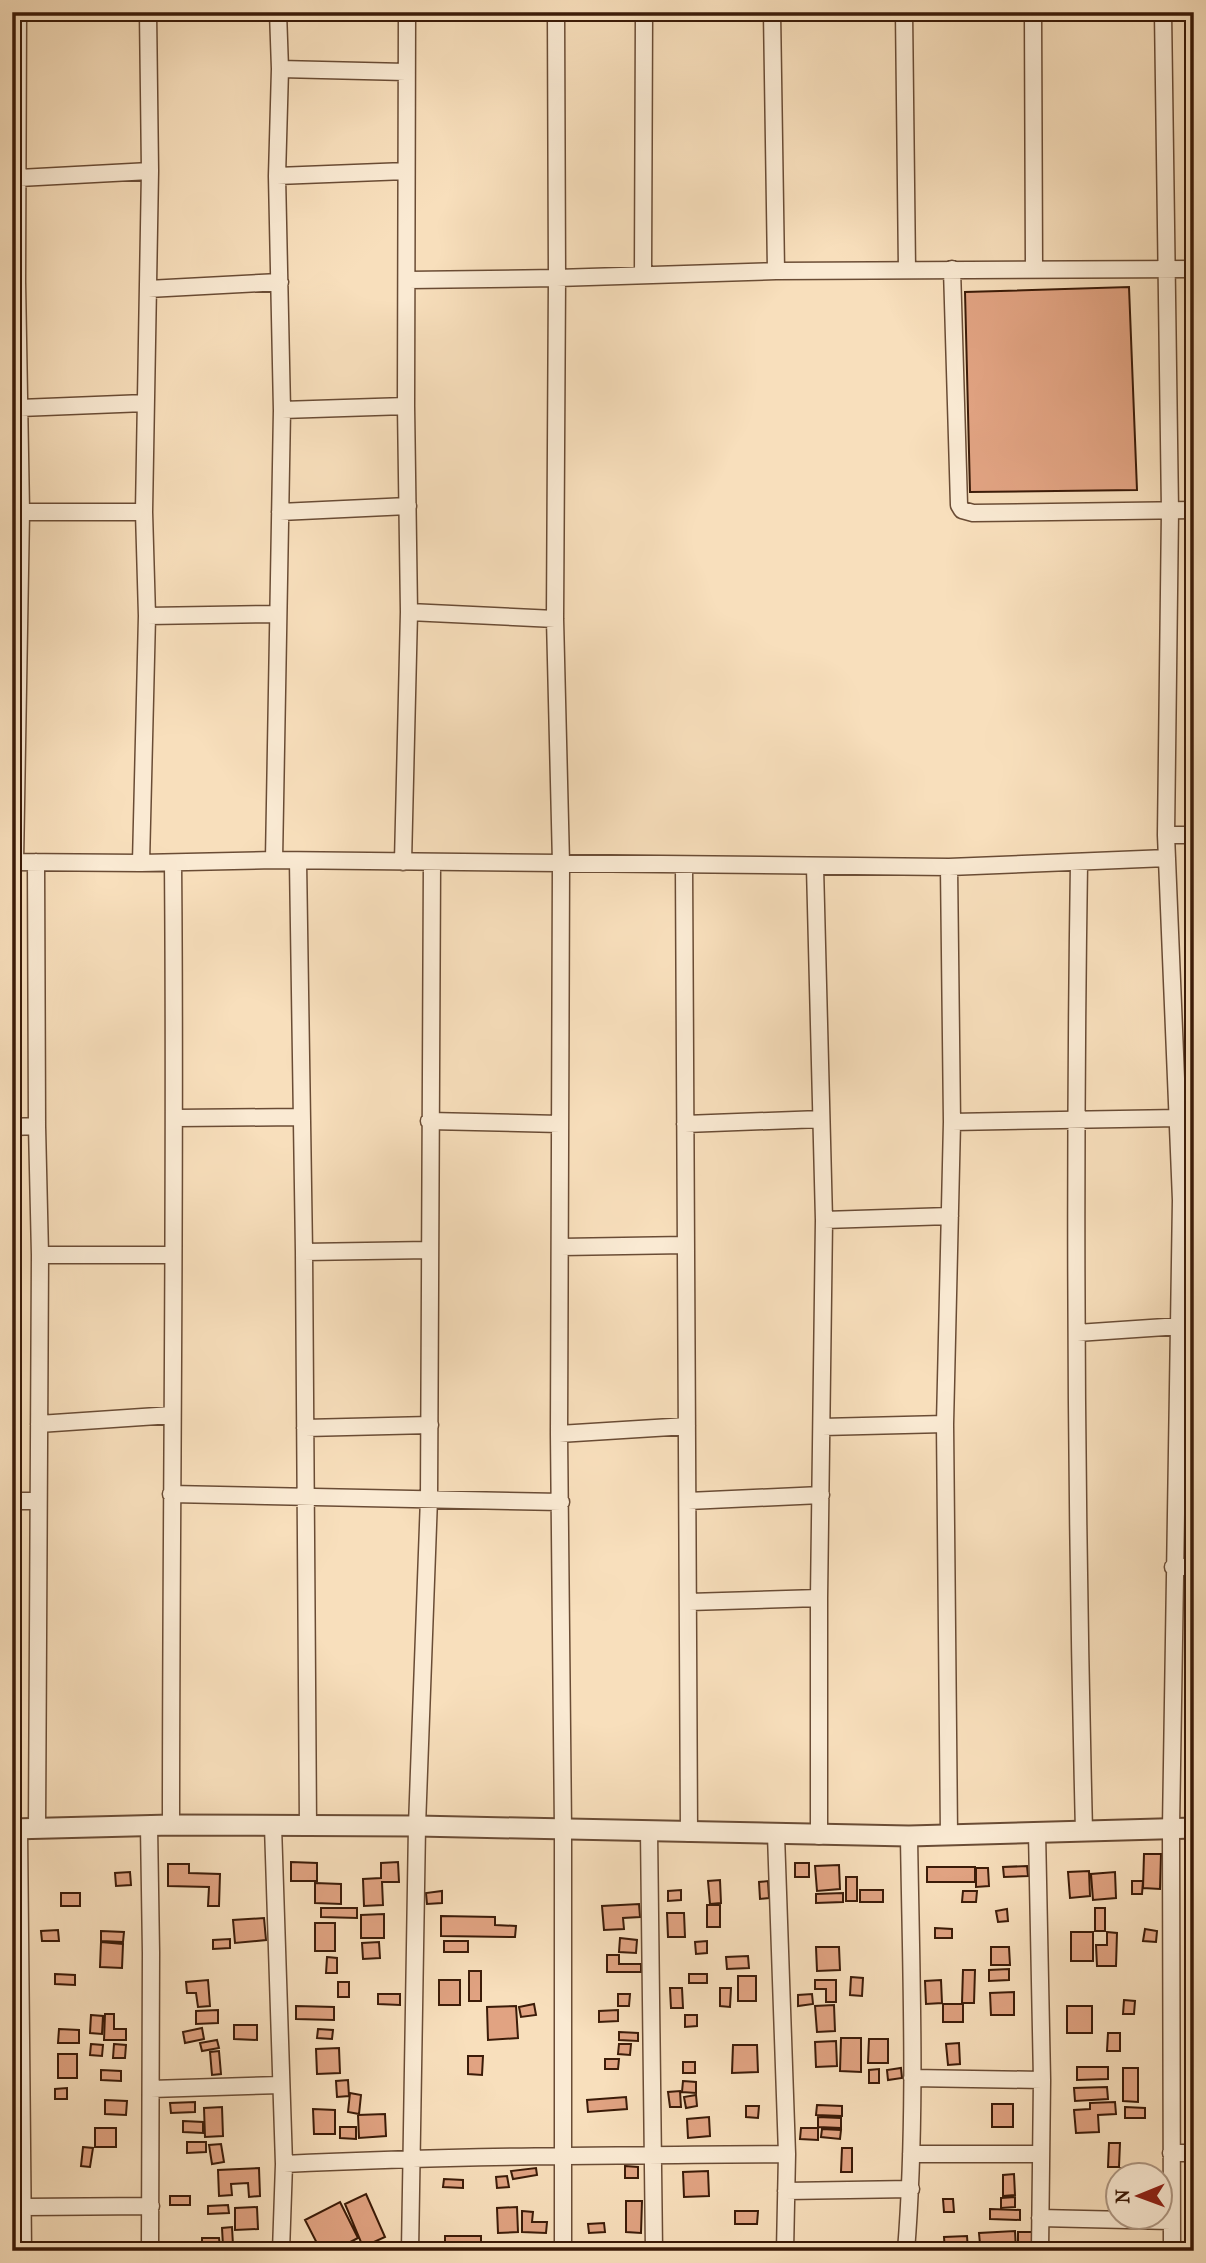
<svg xmlns="http://www.w3.org/2000/svg" width="1206" height="2263" viewBox="0 0 1206 2263" font-family="'IM FELL French Canon',serif">
<style>
.building{fill:#e1a382;stroke:#3b1b08;stroke-width:2}
.lines{fill:none;stroke-linecap:round;stroke-linejoin:round}
.minor-casing{stroke:#6a4c35;stroke-width:19}
.tertiary-casing{stroke:#6a4c35;stroke-width:23}
.minor{stroke:#faead3;stroke-width:16}
.tertiary{stroke:#faead3;stroke-width:19}
</style>
<rect width="100%" height="100%" fill="#f8dfbc"/>
<filter id="stains"><feTurbulence type="fractalNoise" baseFrequency=".00286" numOctaves="4"/><feColorMatrix values="0 0 0 0 .2 0 0 0 0 .09 0 0 0 0 .02 0 0 0 .5 -.17"/></filter>
<radialGradient id="worn" r=".72"><stop offset=".6" stop-color="#630" stop-opacity="0"/><stop offset="1" stop-color="#630" stop-opacity=".3"/></radialGradient>
<path class="building" d="M1129 287 1137 490 970 492 965 292Z
M1144 1854H1161L1160 1889 1143 1888Z
M291 1862 317 1863V1881H291Z
M398 1862 399 1882H382L383 1905 364 1906 363 1879 381 1878V1863Z
M795 1863H809V1877H795Z
M168 1864H189V1873L220 1874 219 1906H208L209 1887 168 1886Z
M839 1865 840 1889 817 1891 815 1866Z
M1027 1866 1028 1876 1004 1877 1003 1867Z
M927 1867H975V1882H927Z
M976 1868H988L989 1886 976 1887Z
M1089 1871 1090 1896 1070 1898 1068 1872Z
M130 1872 131 1885 116 1886 115 1873Z
M1115 1872 1116 1898 1093 1900 1091 1874Z
M846 1877H857V1901H846Z
M1185 1878H1194V1925H1186Z
M720 1880 721 1903 710 1904 708 1881Z
M768 1881 769 1898 760 1899 759 1882Z
M1132 1881H1143L1142 1894H1132Z
M315 1883 341 1884V1904L315 1903Z
M681 1890V1900L668 1901V1891Z
M860 1890H883V1902H860Z
M442 1891V1903L427 1904 426 1893Z
M963 1891H977L976 1902H962Z
M61 1893H80V1906H61Z
M843 1893V1902L816 1903V1894Z
M639 1904 640 1917 623 1918 624 1929 604 1930 602 1906Z
M707 1905H720V1927H707Z
M321 1908H357V1918L321 1917Z
M1095 1908H1105V1931H1095Z
M1007 1909 1008 1921 998 1922 996 1911Z
M667 1913H684L685 1937H668Z
M384 1914V1938H361V1915Z
M441 1916 495 1917V1925L516 1926 515 1937 441 1936Z
M264 1918 266 1940 235 1943 233 1920Z
M315 1923H335V1951H315Z
M935 1928 952 1929V1938H935Z
M1145 1929 1157 1931 1156 1942 1143 1941Z
M58 1930 59 1941H42L41 1931Z
M101 1931 124 1932 123 1942 101 1941Z
M1071 1932H1093V1961H1071Z
M1107 1932 1117 1933 1116 1966H1097L1096 1945H1107Z
M1185 1936H1194V1967H1185Z
M620 1938 637 1940 636 1953 619 1952Z
M230 1939V1948L213 1949V1940Z
M444 1941H468V1952H444Z
M707 1941V1953L696 1954 695 1942Z
M101 1942 123 1944 122 1968 100 1967Z
M379 1942 380 1958 363 1959 362 1943Z
M816 1947H839L840 1970 817 1971Z
M991 1947H1009L1010 1965H991Z
M607 1955H619V1964H641V1972H607Z
M748 1956 749 1968 727 1969 726 1957Z
M327 1957 337 1958V1973H326Z
M1009 1969V1980L989 1981V1970Z
M963 1970H975L974 2003H962Z
M469 1971H481V2001H469Z
M55 1974 75 1975V1985L55 1984Z
M689 1974H707V1983H689Z
M738 1976H756V2001H738Z
M851 1977 863 1978 862 1996 850 1995Z
M208 1980 210 2006 198 2007 196 1993H187L186 1982Z
M439 1980H460V2005H439Z
M815 1980H836V2002H826V1989H815Z
M941 1980 942 2003 926 2004 925 1981Z
M338 1982H349V1997H338Z
M670 1988H682L683 2008H671Z
M720 1988H731L730 2007 720 2006Z
M1014 1992V2015H991L990 1993Z
M378 1994H400V2005L378 2004Z
M618 1994H630L629 2006H618Z
M812 1994 813 2004 798 2006V1995Z
M1124 2000 1135 2001 1134 2014H1123Z
M534 2004 536 2015 521 2017 519 2007Z
M943 2004H963V2022H943Z
M834 2005 835 2031 817 2032 815 2006Z
M296 2006 334 2007V2020L296 2019Z
M516 2006 518 2038 488 2040 487 2007Z
M1067 2006H1092V2033H1067Z
M218 2010V2023L196 2024V2011Z
M618 2010V2021L599 2022V2011Z
M105 2014H114V2029H126V2040H104Z
M91 2015 103 2016 102 2034 90 2033Z
M685 2015H697V2026L685 2027Z
M234 2025H257V2040L234 2039Z
M202 2028 204 2039 185 2043 183 2032Z
M59 2029 79 2030V2043H58Z
M318 2029 333 2030 332 2039 317 2038Z
M619 2032 638 2033V2041L619 2040Z
M1108 2033H1120V2051H1107Z
M841 2038H861V2072L840 2071Z
M869 2039H888V2063H868Z
M217 2040 219 2048 202 2051 200 2043Z
M836 2041 837 2066 816 2067 815 2042Z
M959 2043 960 2064 948 2065 946 2044Z
M91 2044 103 2045 102 2056 90 2055Z
M114 2044 126 2045 125 2058H113Z
M619 2044H631L630 2055 618 2054Z
M733 2045H757L758 2072 732 2073Z
M339 2048 340 2073 317 2074 316 2049Z
M219 2051 221 2074 212 2075 210 2052Z
M58 2054H77V2078H58Z
M468 2056H483L482 2075 468 2074Z
M605 2059H619L618 2069H605Z
M683 2062H695V2073H683Z
M1077 2067H1108V2079L1077 2080Z
M901 2068 902 2078 888 2080 887 2070Z
M1123 2068H1138V2102L1123 2101Z
M879 2069V2083H869V2070Z
M101 2070 121 2071V2081L101 2080Z
M348 2080 349 2096 337 2097 336 2081Z
M683 2081 696 2082V2093L682 2092Z
M1107 2087 1108 2099 1075 2101 1074 2088Z
M67 2088V2099H55V2089Z
M680 2091 681 2107H670L668 2092Z
M350 2093 361 2095 359 2114 348 2112Z
M696 2095 697 2106 686 2108 684 2097Z
M626 2097 627 2109 588 2112 587 2100Z
M105 2100 127 2101 126 2115 105 2114Z
M195 2102V2112L171 2113 170 2103Z
M1115 2102 1116 2114 1098 2115 1099 2132 1076 2133 1074 2110 1090 2109V2103Z
M992 2104H1013V2127H992Z
M817 2105 842 2106V2116L816 2115Z
M746 2106H759L758 2118 746 2117Z
M222 2107 223 2136 205 2137 204 2108Z
M1125 2107 1145 2108V2118H1125Z
M313 2109 335 2110V2134H314Z
M385 2114 386 2136 359 2138 358 2115Z
M709 2117 710 2136 688 2138 687 2119Z
M818 2117 841 2118V2128L818 2127Z
M183 2121 203 2122V2133L183 2132Z
M340 2127H356V2139L340 2138Z
M95 2128H116V2147H95Z
M801 2128H818V2140L800 2139Z
M822 2129 841 2130 840 2139 821 2137Z
M187 2142H206V2152L187 2153Z
M1109 2143H1120L1119 2167H1108Z
M221 2144 224 2162 212 2164 209 2145Z
M83 2147 93 2148 90 2167 81 2166Z
M842 2148H852V2172H841Z
M625 2166 638 2167V2178H625Z
M259 2168 260 2196 249 2197 248 2183 231 2184 232 2195 219 2196 218 2170Z
M536 2168 537 2175 513 2179 511 2171Z
M1121 2168 1142 2169V2176H1121Z
M708 2171 709 2196 684 2197 683 2172Z
M1014 2174 1015 2195 1003 2196V2175Z
M507 2176 509 2187 497 2188 496 2177Z
M444 2179 463 2180V2188L443 2187Z
M366 2194 385 2237 363 2247 345 2204Z
M170 2196H190V2205H170Z
M1015 2197V2207L1001 2208V2198Z
M943 2199H953L954 2212H944Z
M626 2201H642L641 2233 626 2232Z
M340 2202 358 2238 333 2251H321L305 2220Z
M228 2205 229 2213 208 2214V2206Z
M257 2207 258 2229 235 2230V2208Z
M517 2207 518 2232 498 2233 497 2208Z
M990 2209 1020 2210V2220L990 2219Z
M522 2211 533 2212 532 2222H547L546 2233 522 2232Z
M735 2211H758L757 2224H735Z
M604 2223 605 2232 589 2233 588 2224Z
M232 2227 233 2245 223 2246 222 2228Z
M1015 2231 1016 2251H1002V2243L980 2244 979 2233Z
M1018 2232H1039V2242H1018Z
M445 2236H481V2251H445Z
M967 2236 968 2251H945L944 2237Z
M202 2238H219L220 2247 202 2248Z
M234 2242H257V2251H234Z"/>
<g class="lines">
<defs>
<path id="minor" d="M556 12 557 278 555 619 561 863 559 1434 563 1830V2251
M772 12 776 271
M904 12 907 270
M1033 12 1034 269
M1163 12 1170 511 1166 835 1181 1200 1171 1828 1172 2251
M280 69 406 72
M277 176 406 171
M19 178 150 171
M952 269 959 505 962 510 973 513 1194 510
M643 275 644 12
M408 280 557 278 776 271 1194 269
M148 289 280 282
M20 408 145 403
M282 410 406 406
M21 512H144
M280 512 408 506
M409 612 555 619
M147 616 277 614
M1166 835H1194
M274 860 282 410 277 176 280 69 278 12
M298 861 304 1252 308 1827
M12 862 141 863 274 860 949 867 1167 858
M15 862 21 512 17 282 18 12
M36 862 37 1126 40 1255 37 1829
M403 862 409 612 406 406 407 12
M141 863 147 616 144 512 150 171 148 12
M1079 863C1074 1186 1076 1508 1084 1831
M684 865 689 1833
M815 867 824 1220 819 1598V1836
M949 867 952 1122 945 1424 949 1835
M176 1118 301 1117
M429 1121 560 1124
M952 1122 1179 1118
M685 1124 821 1119
M12 1127 37 1126
M824 1220 950 1216
M561 1247 686 1245
M304 1252 429 1250
M40 1255H172
M1077 1333 1180 1326
M39 1424 172 1415
M822 1427 945 1424
M305 1428 430 1425
M559 1434 687 1426
M171 1494 561 1502
M12 1501H37
M688 1501 821 1495
M1173 1567H1194
M689 1602 819 1598
M171 1825C171 1505 176 1184 173 863
M149 1826 151 1953 150 2251
M273 1826 284 2164 281 2251
M19 1829 23 2251
M649 1831 654 2251
M1037 1832 1042 2080 1040 2251
M776 1835 787 2154 785 2251
M912 2078 1042 2080
M151 2089 281 2085
M1171 2153H1194
M911 2154H1041
M284 2164C452 2156 619 2155 787 2154
M786 2191 911 2189
M24 2207 151 2206
M1040 2218 1171 2221
M410 2251 417 1826 429 1498 432 862
M906 2251C917 2113 911 1974 909 1836"/>
<path id="tertiary" d="M12 1829 171 1825 417 1826 909 1836 1194 1828"/>
</defs>
<use href="#minor" class="minor-casing"/>
<use href="#tertiary" class="tertiary-casing"/>
<use href="#minor" class="minor"/>
<use href="#tertiary" class="tertiary"/>
</g>
<rect width="1206" height="2263" fill="none" stroke="#f8dfbc" stroke-width="42"/>
<rect x="14" y="14" width="1178" height="2235" fill="none" stroke="#3b1b08" stroke-width="3.5"/>
<rect x="21" y="21" width="1164" height="2221" fill="none" stroke="#3b1b08" stroke-width="2"/>
<g transform="translate(1139 2196) rotate(269)"><circle r="33" fill="#faead3" stroke="#ae9782" stroke-width="2"/>
<path d="M0-5L12 26L0 18L-12 26Z" fill="#8f2418"/>
<text y="-10" font-size="19" font-weight="bold" text-anchor="middle" fill="#3b1b08">N</text>
</g>
<rect width="100%" height="100%" filter="url(#stains)"/>
<rect width="100%" height="100%" fill="url(#worn)"/>
</svg>
